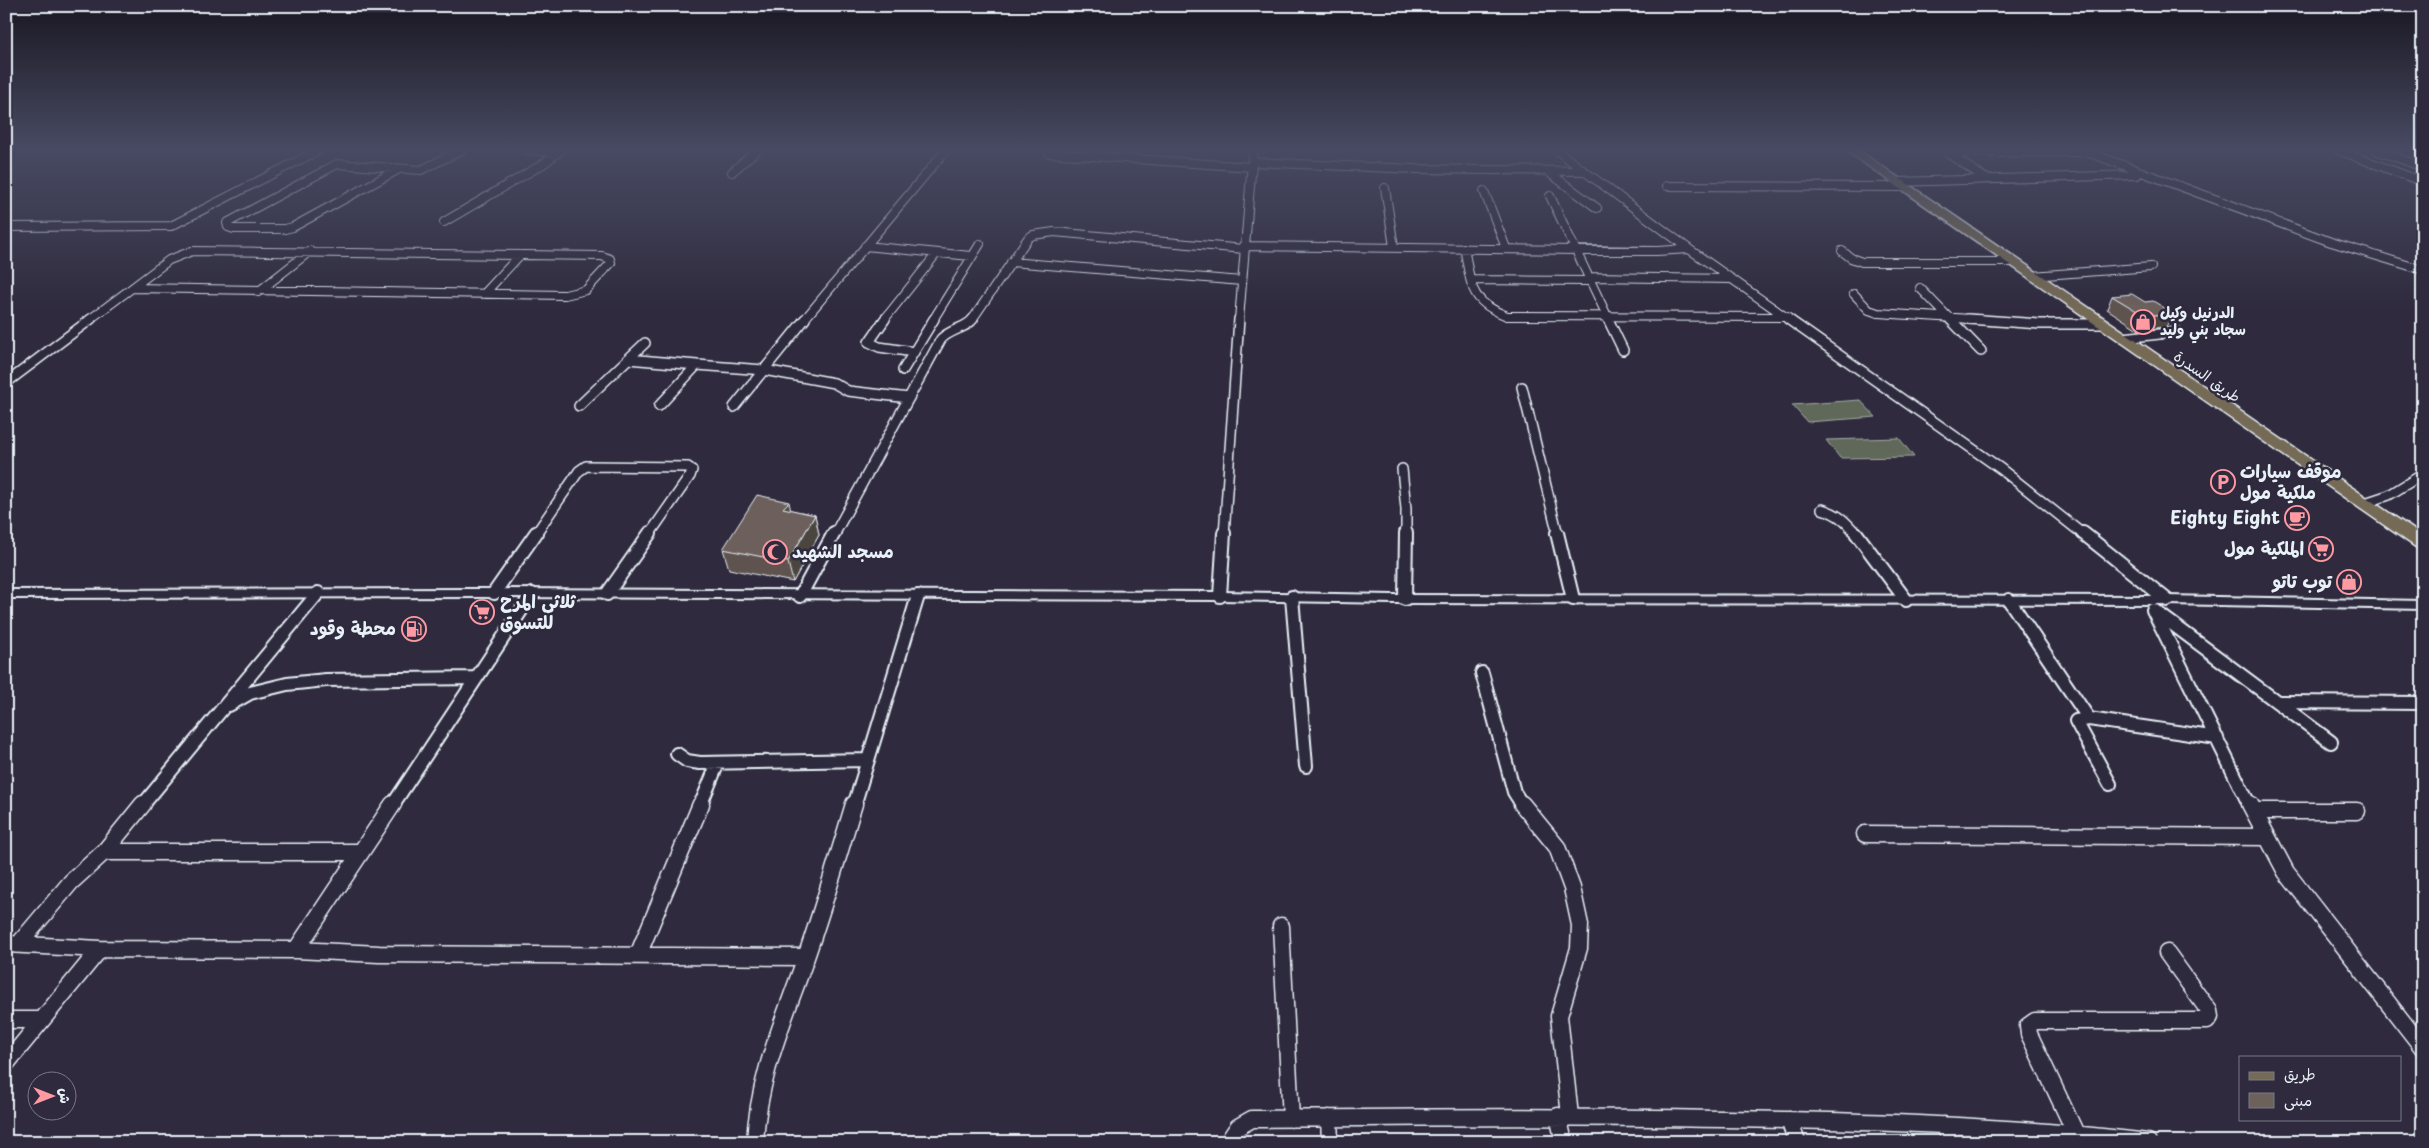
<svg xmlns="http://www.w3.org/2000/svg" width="2429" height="1148" viewBox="0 0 2429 1148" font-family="'Playpen Sans','Playpen Sans Arabic',sans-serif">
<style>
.green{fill:#61675a;stroke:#a4aca9}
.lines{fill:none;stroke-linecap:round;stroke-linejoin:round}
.minor-far3-casing{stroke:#e8f1f8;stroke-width:10}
.minor-far2-casing{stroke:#e8f1f8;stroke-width:12}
.minor-far1-casing{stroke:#e8f1f8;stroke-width:16}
.minor-casing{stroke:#e8f1f8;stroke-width:19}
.tertiary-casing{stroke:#e8f1f8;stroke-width:4}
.primary-casing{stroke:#e8f1f8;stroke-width:3}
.minor-far3{stroke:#2f2a3d;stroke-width:8}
.minor-far2{stroke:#2f2a3d;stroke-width:9}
.minor-far1{stroke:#2f2a3d;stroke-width:12}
.minor{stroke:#2f2a3d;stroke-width:16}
.tertiary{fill:#2f2a3d;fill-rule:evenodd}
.primary{fill:#756a55;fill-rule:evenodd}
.wall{fill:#5e534f;stroke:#e8f1f8}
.shaded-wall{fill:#4c4440;stroke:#e8f1f8}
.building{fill:#6d615c;stroke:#e8f1f8}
.labels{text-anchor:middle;stroke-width:5;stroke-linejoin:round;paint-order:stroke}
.far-poi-label{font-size:15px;font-weight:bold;fill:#e8f1f8;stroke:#2f2a3d;text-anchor:start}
.far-street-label{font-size:15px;fill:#e8f1f8;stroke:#2f2a3d}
.poi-label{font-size:18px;font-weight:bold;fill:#e8f1f8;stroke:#2f2a3d;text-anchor:end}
</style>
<rect width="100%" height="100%" fill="#2f2a3d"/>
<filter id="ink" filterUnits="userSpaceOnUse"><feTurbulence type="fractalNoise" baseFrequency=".02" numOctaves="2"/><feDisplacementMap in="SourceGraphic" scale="10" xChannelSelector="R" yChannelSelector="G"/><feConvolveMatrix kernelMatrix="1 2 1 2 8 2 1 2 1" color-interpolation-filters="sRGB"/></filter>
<g filter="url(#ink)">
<path class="green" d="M1860 400 1876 417 1807 422 1792 405Z
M1899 438 1914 457 1840 458 1826 440Z"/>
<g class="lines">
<defs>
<path id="minor-far3" d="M526 150 559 152
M1556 150 1689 249 1790 320
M2082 150 2331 242 2423 270
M2338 150 2423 182
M2376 150 2423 167
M1049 153 1251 167
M1949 153 2085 152
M1949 154 1985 178
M1252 162 1416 169 1584 171
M399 169 293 227 285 229H234L228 227 227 223 337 164 421 170 462 150
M1547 171 1597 208
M732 172 757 150
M1896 182 2137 175
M1667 186 1904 187
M1385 188 1394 247
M1484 191 1506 248
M1550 196 1609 320
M444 222 543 164 561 150
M6 227 171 226 319 150
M865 246 971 256
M1244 246 1657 251 1689 249
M1464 248C1472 285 1468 301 1507 316L1787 317
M192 251 602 256 610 259 611 263 586 290 565 295 132 288 169 260Z
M1842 251 1851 258 1862 262H2010
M1011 262 1242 281
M2032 276 2151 267
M1589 277 1732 279
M1473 280 1591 281
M1920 288 1951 320
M258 292 310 251
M484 294 520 255
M1854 294 1869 310 1878 313 1986 320
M89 320 132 288
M804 320 946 150
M884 320 937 253
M933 320 980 244
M972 320 1028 238 1033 235 1054 232 1244 249
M1239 320 1253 150"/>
<path id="minor-far2" d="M885 319 869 342 879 347 914 352
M1608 319 1623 350
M1788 319 2001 469 2084 535
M1950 319 1981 351
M1968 319 2040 324H2103
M2123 338 2178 332
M628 359 645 343
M903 370 934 319
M6 383 91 319
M1522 387 1558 535
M579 406 628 359 697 365
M659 406 697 365 764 370 834 383 848 391 909 398
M734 407 805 319
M1402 469 1406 509V535
M2362 504 2389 495 2423 474
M1822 509C1838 514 1846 521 1857 535
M535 535 579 471 586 466 688 467 692 470 690 476 649 535
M834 535 941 339C951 329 967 328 973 319
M1224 535 1239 319"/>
<path id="minor-far1" d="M1557 533 1573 599
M1856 533 1906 600
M2083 533 2167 600
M494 593 536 533
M607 594 650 533
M800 596 834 533
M1220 596 1224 533
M1292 597 1306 766
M1405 599 1406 533
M2009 600 2089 719
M2153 610 2250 806
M2155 611 2331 742
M1482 673 1514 792 1523 806
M2277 702 2423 703
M229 705 250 693 287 684 326 680 475 678
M677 754 687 761 700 763 867 760
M2110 784 2076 721 2089 719 2217 738
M142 806 318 593
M392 806 532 594
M700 806 718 763
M854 806 918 596"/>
<path id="minor" d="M143 804 104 852H360
M393 804 296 950 379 954 806 957
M1522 804 1557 847 1572 888 1580 925 1579 948 1559 1016 1570 1116
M2250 804 2286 872 2423 1048
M2254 811H2357
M1865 834 2266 837
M1281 926 1291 1119
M6 944 100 949 296 950
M19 944 71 882 104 852
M638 955 701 804
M6 1020H41
M6 1064 100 949
M1558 1116 1564 1142
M1329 1118 1330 1142
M1789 1120 1797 1142
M1944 1125 1952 1142
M2076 1134 2029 1034 2028 1026 2035 1021H2207L2210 1017 2209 1011 2167 953
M755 1142C758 1077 784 1020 805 960 823 909 838 856 854 804
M1228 1142 1238 1127 1252 1119C1410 1117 1567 1116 1725 1119 1867 1121 2007 1125 2148 1142"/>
<path id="tertiary" d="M481 589 1220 592 1393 595 2167 596 2423 601V609L2167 604 1393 603 1220 600 481 597 6 598V590Z"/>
<path id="primary" d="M1845 150H1858L2423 536V549L2417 548Z"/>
</defs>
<use href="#minor-far3" class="minor-far3-casing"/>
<use href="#minor-far2" class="minor-far2-casing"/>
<use href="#minor-far1" class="minor-far1-casing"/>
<use href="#minor" class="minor-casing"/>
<use href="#tertiary" class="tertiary-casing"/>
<use href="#primary" class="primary-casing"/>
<use href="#minor-far3" class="minor-far3"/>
<use href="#minor-far2" class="minor-far2"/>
<use href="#minor-far1" class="minor-far1"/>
<use href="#minor" class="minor"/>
<use href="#tertiary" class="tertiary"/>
<use href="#primary" class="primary"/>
</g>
<path class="wall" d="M2112 296 2166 327 2139 330 2107 309Z
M791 510 815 515 819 535 793 582 729 569 723 549Z"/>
<path class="shaded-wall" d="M2173 313 2166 327 2139 330 2145 316Z
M789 502 793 522 783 508Z
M815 515 819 535 793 582 788 562Z"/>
<path class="building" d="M2132 294 2145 302 2153 301 2173 313 2145 316 2112 296Z
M757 495 789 502 783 508 815 515 788 562 723 549Z"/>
</g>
<linearGradient id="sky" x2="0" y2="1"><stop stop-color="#1a1722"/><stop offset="0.48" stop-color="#474a62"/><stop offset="1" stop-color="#474a62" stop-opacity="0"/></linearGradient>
<rect width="2429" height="311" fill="url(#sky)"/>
<defs>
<symbol id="shop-ring" viewBox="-11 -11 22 22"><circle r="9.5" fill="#2f2a3d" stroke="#ff9aa2" stroke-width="1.5"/><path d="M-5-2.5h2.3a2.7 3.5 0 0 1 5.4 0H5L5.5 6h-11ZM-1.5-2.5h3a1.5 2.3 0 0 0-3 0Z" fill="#ff9aa2"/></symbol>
<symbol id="parking-ring" viewBox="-11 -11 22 22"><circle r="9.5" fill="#2f2a3d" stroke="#ff9aa2" stroke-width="1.5"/><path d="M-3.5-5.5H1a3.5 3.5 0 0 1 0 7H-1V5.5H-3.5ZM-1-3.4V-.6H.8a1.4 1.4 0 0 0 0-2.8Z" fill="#ff9aa2"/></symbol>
<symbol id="cafe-ring" viewBox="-11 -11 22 22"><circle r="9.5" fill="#2f2a3d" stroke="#ff9aa2" stroke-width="1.5"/><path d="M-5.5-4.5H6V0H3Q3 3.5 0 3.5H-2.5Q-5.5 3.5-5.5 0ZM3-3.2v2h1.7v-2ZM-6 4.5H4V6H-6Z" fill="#ff9aa2"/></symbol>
<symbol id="supermarket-ring" viewBox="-11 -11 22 22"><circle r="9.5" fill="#2f2a3d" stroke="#ff9aa2" stroke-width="1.5"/><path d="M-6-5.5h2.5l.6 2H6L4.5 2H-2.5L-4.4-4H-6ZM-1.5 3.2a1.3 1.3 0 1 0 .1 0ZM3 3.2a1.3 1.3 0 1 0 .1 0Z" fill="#ff9aa2"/></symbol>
<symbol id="mosque-ring" viewBox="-11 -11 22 22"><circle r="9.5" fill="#2f2a3d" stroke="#ff9aa2" stroke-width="1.5"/><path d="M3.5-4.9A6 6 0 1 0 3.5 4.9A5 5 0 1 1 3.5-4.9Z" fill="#ff9aa2"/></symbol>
<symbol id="fuel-ring" viewBox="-11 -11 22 22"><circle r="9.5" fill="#2f2a3d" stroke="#ff9aa2" stroke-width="1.5"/><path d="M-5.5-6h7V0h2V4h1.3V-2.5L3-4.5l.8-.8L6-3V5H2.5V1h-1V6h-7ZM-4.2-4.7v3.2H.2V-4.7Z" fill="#ff9aa2"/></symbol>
</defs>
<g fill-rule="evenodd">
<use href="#shop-ring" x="2129" y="308" width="28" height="28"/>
<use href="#parking-ring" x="2209" y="468" width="28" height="28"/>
<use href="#cafe-ring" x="2283" y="504" width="28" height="28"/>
<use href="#supermarket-ring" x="2307" y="535" width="28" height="28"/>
<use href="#mosque-ring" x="761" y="538" width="28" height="28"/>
<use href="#shop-ring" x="2335" y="568" width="28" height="28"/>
<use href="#supermarket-ring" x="468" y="598" width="28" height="28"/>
<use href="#fuel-ring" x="400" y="615" width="28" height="28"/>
</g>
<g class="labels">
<g class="far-poi-label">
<text x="2160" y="318">الدرنيل وكيل<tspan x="2160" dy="17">سجاد بني وليد</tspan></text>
</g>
<g class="far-street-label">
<text transform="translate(2207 377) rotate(35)" y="5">طريق السدرة</text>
</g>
<g class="poi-label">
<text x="2240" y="478" text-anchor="start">موقف سيارات<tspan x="2240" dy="21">ملكية مول</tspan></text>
<text x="2280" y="524">Eighty Eight</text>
<text x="2304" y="555">الملكية مول</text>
<text x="792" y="558" text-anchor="start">مسجد الشهيد</text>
<text x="2332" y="588">توب تاتو</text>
<text x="500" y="608" text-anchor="start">ثلاثي المرح<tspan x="500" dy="21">للتسوق</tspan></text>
<text x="396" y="635">محطة وقود</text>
</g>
</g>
<rect width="2429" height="1148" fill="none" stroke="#2f2a3d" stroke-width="25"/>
<rect x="12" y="12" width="2404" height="1123" fill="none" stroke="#e8f1f8" stroke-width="2" filter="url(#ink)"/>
<rect x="2239" y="1056" width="162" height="65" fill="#2f2a3d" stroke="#797a88"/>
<rect x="2249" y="1072" width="25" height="8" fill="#756a55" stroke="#797a88"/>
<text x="2284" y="1080" font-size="15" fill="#e8f1f8">طريق</text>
<rect x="2249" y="1093" width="25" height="15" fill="#6d615c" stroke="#797a88"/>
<text x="2284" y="1106" font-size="15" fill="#e8f1f8">مبنى</text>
<g transform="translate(52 1096) rotate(90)"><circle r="24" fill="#2f2a3d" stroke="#797a88"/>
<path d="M0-4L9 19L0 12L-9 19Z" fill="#ff9aa2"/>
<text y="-8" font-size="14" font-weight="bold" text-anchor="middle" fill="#e8f1f8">ش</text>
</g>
</svg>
